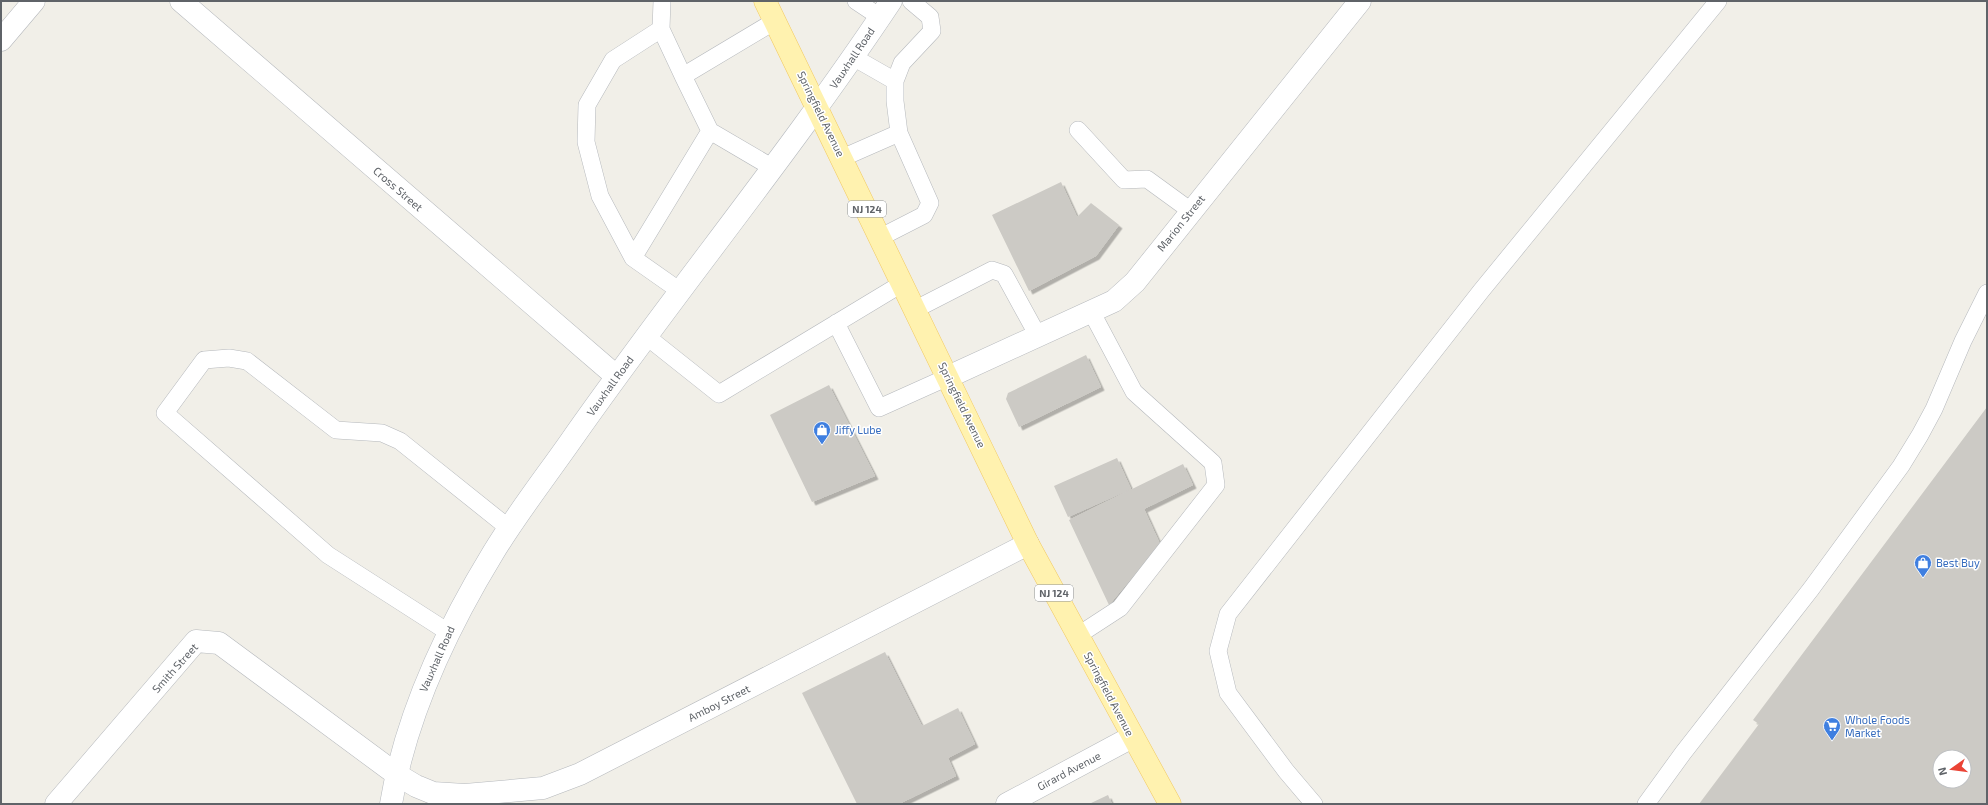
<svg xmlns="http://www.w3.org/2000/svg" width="1988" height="805" viewBox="0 0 1988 805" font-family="'Exo 2',sans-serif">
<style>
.building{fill:#cccac5;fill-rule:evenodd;filter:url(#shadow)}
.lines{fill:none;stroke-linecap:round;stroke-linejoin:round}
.lane-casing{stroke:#b5b8bc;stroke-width:18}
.street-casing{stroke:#b5b8bc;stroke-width:23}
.secondary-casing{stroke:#b6babf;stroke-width:23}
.primary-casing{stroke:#f2c960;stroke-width:23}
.lane{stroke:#fff;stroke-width:17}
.street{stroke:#fff;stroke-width:22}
.secondary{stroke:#fff;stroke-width:22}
.primary{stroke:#fff2af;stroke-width:22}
.labels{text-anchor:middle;stroke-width:3;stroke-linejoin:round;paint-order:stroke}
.shield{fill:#fff;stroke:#8f9295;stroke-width:1}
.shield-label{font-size:10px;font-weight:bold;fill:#5f6368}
.street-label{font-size:11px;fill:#5f6368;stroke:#fff}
.shop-label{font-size:11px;fill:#366cbe;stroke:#fff;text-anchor:start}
</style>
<defs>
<filter id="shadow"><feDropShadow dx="3.5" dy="3.5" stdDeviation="0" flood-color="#0004"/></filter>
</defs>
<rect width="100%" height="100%" fill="#f1efe8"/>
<path class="building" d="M1061 182 1077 217 1091 203 1119 225 1096 256 1029 291 992 215Z
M1086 355 1101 387 1019 427 1006 399 1008 393Z
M829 385 875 476 812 502 770 415Z
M1987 407V804H1699L1759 724 1753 720ZM1940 757H1964V781H1940Z
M1117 458 1131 489 1068 517 1054 486Z
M1183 464 1193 485 1144 509 1160 544 1109 605 1069 520Z
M885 652 922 726 958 708 975 744 948 758 956 776 899 804H857L802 693Z
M1108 795 1112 804H1089Z"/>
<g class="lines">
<defs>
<path id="lane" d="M662 1 661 29 683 76 775 21
M856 1 880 17
M661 29 613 60 587 105 586 142 600 196 633 258 680 291
M853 57 895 81
M683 76 710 131 773 168
M1078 130 1124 180 1147 179 1191 211
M842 158 899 133
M881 237 924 215 930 203 899 133 895 101V81L902 63 932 31 930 17 911 1
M633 258 710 131
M916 309 992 270 1004 274 1038 336
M836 323 879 408 948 377
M646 336 719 394 903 283
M448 632 328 555 165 413 204 360 229 358 247 361 336 430 382 433 400 441 510 529
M1077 636 1120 608 1216 485 1213 463 1134 392 1091 311
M1314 804 1286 771 1228 693 1218 651 1228 614 1481 291 1718 1
M1646 804 1683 753 1811 589 1901 466 1920 435 1934 409 1963 341 1987 293"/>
<path id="street" d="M181 1 616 376
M1 40 34 1
M948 377 1114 301 1135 282 1360 1
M56 804 196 641 219 643 396 774 416 786 433 793 465 795 543 788 580 774 1028 544
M1007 804 1132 737"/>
<path id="secondary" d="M391 804C406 714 446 630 493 553 516 515 544 479 570 442 674 293 790 153 891 1"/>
<path id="primary" d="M765 1 1028 544 1170 804"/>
</defs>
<use href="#lane" class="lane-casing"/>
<use href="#street" class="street-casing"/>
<use href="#secondary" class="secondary-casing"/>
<use href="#primary" class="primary-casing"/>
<use href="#lane" class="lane"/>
<use href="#street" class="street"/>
<use href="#secondary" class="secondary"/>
<use href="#primary" class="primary"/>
</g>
<defs>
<symbol id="shop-pin" viewBox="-11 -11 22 30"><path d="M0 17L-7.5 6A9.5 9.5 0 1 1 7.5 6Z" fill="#3f7fe0" stroke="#fff"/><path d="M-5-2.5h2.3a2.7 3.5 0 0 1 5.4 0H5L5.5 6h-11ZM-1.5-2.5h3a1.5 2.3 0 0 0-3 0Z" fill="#fff"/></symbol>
<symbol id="supermarket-pin" viewBox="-11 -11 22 30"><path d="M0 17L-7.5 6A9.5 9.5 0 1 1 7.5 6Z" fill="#3f7fe0" stroke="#fff"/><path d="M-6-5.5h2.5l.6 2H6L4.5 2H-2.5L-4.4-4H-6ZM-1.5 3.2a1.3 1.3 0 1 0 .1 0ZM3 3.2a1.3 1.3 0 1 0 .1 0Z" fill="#fff"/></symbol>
</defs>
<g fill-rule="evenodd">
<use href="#shop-pin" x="812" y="420" width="20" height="27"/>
<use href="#shop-pin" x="1913" y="553" width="20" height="27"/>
<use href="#supermarket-pin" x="1822" y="716" width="20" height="27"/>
</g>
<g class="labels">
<g class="shield">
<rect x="848" y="201" width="38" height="16" rx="3"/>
<rect x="1035" y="585" width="38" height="16" rx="3"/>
</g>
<g class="shield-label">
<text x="867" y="213">NJ 124</text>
<text x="1054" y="597">NJ 124</text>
</g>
<g class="street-label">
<text transform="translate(852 58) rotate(-56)" y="4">Vauxhall Road</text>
<text transform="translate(821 114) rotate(64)" y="4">Springfield Avenue</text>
<text transform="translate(398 189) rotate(41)" y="4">Cross Street</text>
<text transform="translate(1181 223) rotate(-51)" y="4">Marion Street</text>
<text transform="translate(610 386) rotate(-54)" y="4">Vauxhall Road</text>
<text transform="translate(962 405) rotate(64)" y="4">Springfield Avenue</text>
<text transform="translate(437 659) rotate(-66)" y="4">Vauxhall Road</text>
<text transform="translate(175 668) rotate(-48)" y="4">Smith Street</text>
<text transform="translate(1109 694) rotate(62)" y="4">Springfield Avenue</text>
<text transform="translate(719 703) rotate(-27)" y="4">Amboy Street</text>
<text transform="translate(1069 771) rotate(-28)" y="4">Girard Avenue</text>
</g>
<g class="shop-label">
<text x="835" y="434">Jiffy Lube</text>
<text x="1936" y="567">Best Buy</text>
<text x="1845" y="724">Whole Foods<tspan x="1845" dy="13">Market</tspan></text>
</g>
</g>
<rect width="1988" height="805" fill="none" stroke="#5f6368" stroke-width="4"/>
<g transform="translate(1952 769) rotate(256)"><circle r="19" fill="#ffffff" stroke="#bfc1c3"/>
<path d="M0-3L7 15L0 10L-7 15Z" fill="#ea4335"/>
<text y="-6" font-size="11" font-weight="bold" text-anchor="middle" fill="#5f6368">N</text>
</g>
</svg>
